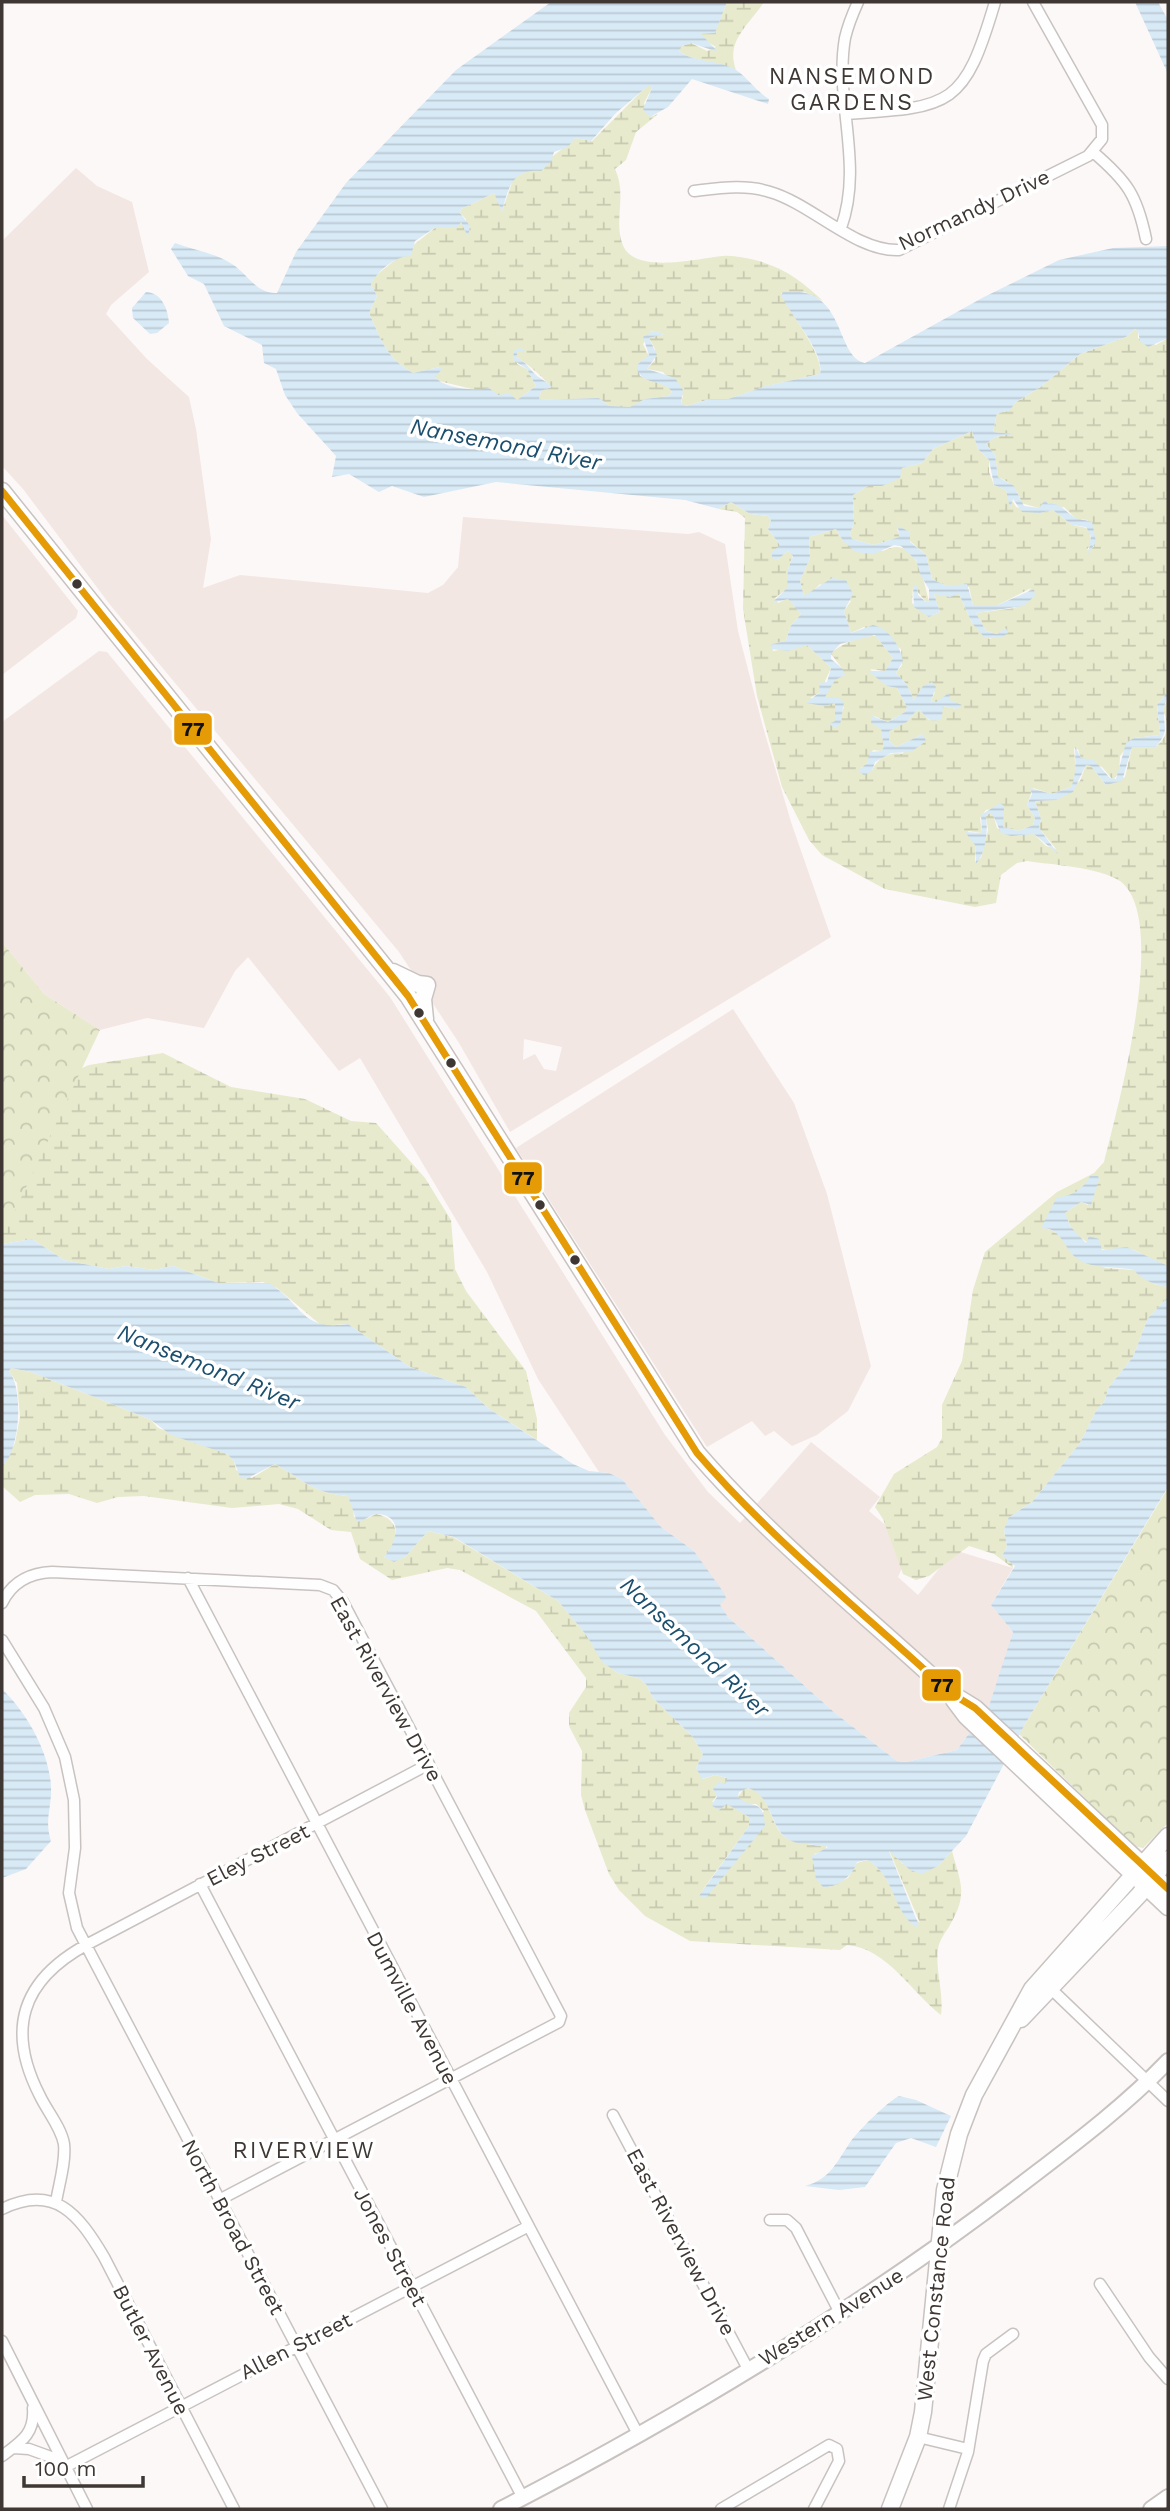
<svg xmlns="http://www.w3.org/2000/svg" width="1170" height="2511" viewBox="0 0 1170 2511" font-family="'Work Sans',sans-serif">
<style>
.built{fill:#f2e7e3;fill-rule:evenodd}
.wetland{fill:url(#wetland-marsh)}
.park{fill:url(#park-crowns)}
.water{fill:url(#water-rules)}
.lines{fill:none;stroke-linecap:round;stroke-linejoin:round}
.street-casing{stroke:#c8c3c1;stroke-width:13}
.secondary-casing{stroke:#c8c3c1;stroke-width:18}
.primary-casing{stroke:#c8c3c1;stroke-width:19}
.street{stroke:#fffefe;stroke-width:10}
.secondary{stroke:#fffefe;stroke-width:14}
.primary{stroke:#fffefe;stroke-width:16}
.bus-1-casing{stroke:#fff;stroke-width:12}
.bus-1{stroke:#e49b05;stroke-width:7}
.bus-dot{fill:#3e3733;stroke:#fff;stroke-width:2.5}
.labels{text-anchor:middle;stroke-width:7;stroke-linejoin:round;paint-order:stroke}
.street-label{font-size:21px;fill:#3e3733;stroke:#fff}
.neighbourhood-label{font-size:23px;letter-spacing:2px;fill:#3e3733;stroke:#fff}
.water-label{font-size:23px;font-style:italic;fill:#1b4f6d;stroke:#fff}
.line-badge{stroke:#fff;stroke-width:2.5}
.pale-badge-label{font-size:19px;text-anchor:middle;font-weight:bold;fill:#111}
</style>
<defs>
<pattern id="wetland-marsh" width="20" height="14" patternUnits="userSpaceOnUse" patternTransform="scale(1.75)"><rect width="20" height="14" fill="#e7eacc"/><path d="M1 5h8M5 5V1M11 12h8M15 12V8" fill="none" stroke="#c7c9b0"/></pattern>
<pattern id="park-crowns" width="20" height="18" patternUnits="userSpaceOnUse" patternTransform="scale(1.75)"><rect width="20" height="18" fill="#e7eacc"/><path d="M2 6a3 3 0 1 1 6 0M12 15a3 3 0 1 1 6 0" fill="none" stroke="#c7c9b0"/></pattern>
<pattern id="water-rules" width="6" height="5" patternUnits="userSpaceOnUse" patternTransform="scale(1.75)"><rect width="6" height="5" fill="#d8eaf6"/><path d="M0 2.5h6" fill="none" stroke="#bac9d3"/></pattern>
</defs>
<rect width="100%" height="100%" fill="#fcf8f7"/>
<path class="built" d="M76 168 97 186 132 202 149 272 111 305 106 314 147 359 189 397 196 429 211 539 203 588 240 575 428 593 443 585 458 567 463 517 688 534 699 532 725 544 738 631 763 727 791 822 831 937 510 1132 459 1043 399 952 111 606 23 489 2 466V241ZM524 1039 562 1047 556 1071 544 1069 535 1054 523 1060Z
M2 515 78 611 76 618 2 675Z
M99 651 107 652 390 997 665 1435 708 1492 740 1523 811 1442 880 1497 869 1511 911 1547 898 1577 918 1595 954 1550 1013 1568 991 1605 1013 1632 999 1680 989 1706 957 1750 906 1762 897 1761 835 1713 728 1617 719 1605 711 1577 694 1551 661 1527 622 1479 609 1473 599 1472 538 1379 487 1272 360 1058 339 1071 248 957 235 971 204 1028 147 1018 100 1030 44 994 2 942V722Z
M733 1009 794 1103 827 1194 871 1366 848 1411 817 1435 792 1446 774 1431 765 1436 752 1421 707 1447 516 1148Z"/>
<path class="wetland" d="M727 2H764C749 25 725 41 736 70 719 62 694 62 679 51L681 46 691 43 707 51 716 47 701 38V34L719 22Z
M649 84 652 88 644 103 650 117 658 114 636 132 626 160 615 169C627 195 614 219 622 243 632 276 699 258 723 256 733 255 745 258 755 260 783 267 803 282 823 301L805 292 781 293C791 315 824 355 820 374L767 386 728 399H710L686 406 681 403 683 396 663 372 647 369 655 360V349L649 338 664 334 652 331 643 344 649 356 638 364 640 376 667 386 672 392 669 396 645 399 630 408 609 406 599 398 539 400 541 391 551 387C545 379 526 362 516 357L518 352 514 351 517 364 527 369 536 386 517 400 439 381 435 377 440 367 413 373C385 357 381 339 369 313L377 296 371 285 374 277 436 227 461 222 467 234 466 219 460 213 461 209 494 193 502 211 514 177C538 168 556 155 575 138L592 141Z
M1135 329 1138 331V338L1156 345 1168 338V692L1157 705 1160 735 1134 738 1120 756 1119 773 1113 780 1102 767 1081 759 1078 749 1074 748 1076 778 1071 787 1052 794 1033 788 1027 805 1035 818 1033 825 1019 831 1003 827V806L986 810 980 818 982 833 968 831 975 845V862L981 858 988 830 986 816 990 813 993 814 997 828 1011 836 1034 834 1046 846 1056 849 1039 828 1041 819 1035 801 1056 800 1080 781 1086 765 1091 766 1106 785 1125 777 1132 747H1156C1170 734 1168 725 1163 708L1168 700V1266C1157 1264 1145 1255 1134 1250 1123 1245 1112 1252 1102 1249 1087 1245 1067 1229 1065 1213L1081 1202 1088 1205 1099 1179 1068 1197 1041 1228C1057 1229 1067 1240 1072 1254L1106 1268 1134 1270 1154 1284 1168 1287V1297L1148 1318 1133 1357 1109 1387 1104 1402 1096 1411 1080 1443 1032 1502 1018 1511 1004 1530 1007 1546 1002 1556 1012 1561 1013 1568 994 1554 969 1546 929 1576 916 1580 903 1574 883 1519 875 1507 894 1474 937 1447 942 1438V1405L962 1361 973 1290 985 1252 1057 1192 1094 1173 1104 1162C1118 1106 1170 918 1120 881 1098 867 1053 865 1027 861L1017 863 1001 875 996 903 975 907 885 889 822 855 809 840 782 787 757 696 743 609 745 518 737 512 719 509 731 502 750 514 768 516 771 520 768 529 780 545 777 560 788 551 793 555 788 569V588L775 598 778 603 788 598 801 614 790 627 786 641 772 644 773 651 807 645 831 668 820 692 810 698 835 703V721L830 724 835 728 844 707 824 697 842 668 831 654C839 644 863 635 876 636L893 658 885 671 870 669 887 686 897 688 907 707 905 712 888 722 874 716 881 728 884 747 881 751 873 750 867 763 861 768 872 771C876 759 890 751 902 754L923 734 896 747 889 741V730L907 722 916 711 920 710 929 720 943 706 957 709 931 701 935 692 920 691 914 700 907 685 896 673 902 665 901 649 864 627 851 633 844 611 851 601 820 584 809 595 804 596 800 581 810 558 809 537 836 529 843 541 883 551C916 533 923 579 929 601L926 602 913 586 912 603 929 617 940 612 934 594H959L972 623 990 639 1006 628 997 634 986 631 976 613 1015 608 1031 588 998 605H973L969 587 947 586 932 579 926 555 910 541V532L897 529 900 537 874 545 852 539 850 534 854 523 853 495 868 486H882L902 468 922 463 933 449 972 431 978 449 989 460V472L994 485 1006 490 1016 507 1040 513 1053 510C1060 514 1066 522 1073 525 1080 528 1084 525 1090 531L1091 543 1087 550 1094 547 1088 520 1076 519 1064 507 1039 508 1021 503C1019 490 1010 482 998 477L995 455 986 444 995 437 1012 434 993 432 997 413 1008 411 1016 402 1042 386 1080 354 1126 337Z
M163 1053 231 1087 305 1099 351 1121 376 1123 425 1178 451 1220 455 1269 466 1291 526 1371 537 1419V1440L488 1408 466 1387 410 1367 348 1324 322 1326 277 1288 263 1282 218 1283 173 1266 154 1270 126 1266 109 1269 64 1260 32 1239 2 1244V1190L66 1075 89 1065Z
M11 1368 31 1372 112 1404 151 1420 158 1428 208 1445 227 1454 234 1461 236 1470 252 1478 275 1464C304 1480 312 1493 348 1496L352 1502 354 1517 366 1519 376 1514C401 1519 400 1540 384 1557L394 1561 406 1556 428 1531 453 1537 558 1601 587 1636 603 1662 618 1673 638 1678 646 1684 653 1698 692 1736 703 1754 696 1768 703 1779 715 1775 727 1778 728 1781 712 1802 727 1803 749 1817V1826L699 1895 764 1811 756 1804H745L738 1797 744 1788C773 1789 767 1827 788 1839 792 1842 800 1842 804 1843 812 1845 818 1847 826 1844V1850L814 1854 829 1887 848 1878 857 1863 867 1860C884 1869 888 1883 897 1899 901 1908 913 1916 920 1923L889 1850 903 1864 938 1866 952 1851C961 1884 968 1894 950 1925 946 1932 939 1940 938 1949 935 1971 944 1992 941 2015 911 1992 887 1948 847 1945L840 1950 690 1941 645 1916 619 1890 609 1874 585 1810 581 1795 582 1751 569 1726V1713L586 1687V1678L536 1611 460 1570 447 1568 392 1580 360 1559 351 1532 331 1530 298 1509 279 1504 232 1508 144 1496 118 1497 97 1503 69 1494 35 1495 20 1502 2 1486V1467L15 1443 20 1417 17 1383 9 1371Z"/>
<path class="park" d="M2 942 44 994 100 1030 5 1232 2 1233Z
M1168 1488V1823L1143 1848 1134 1846 1019 1734Z"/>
<path class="water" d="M551 2H727L715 33 701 34 718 52 691 43 682 46 679 51C694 63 718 59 736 70 748 78 757 92 769 99L768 104 692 79 668 107 650 117 643 109 652 88 649 85 616 113 591 141 575 138 568 147 554 152 551 162 541 171C513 169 508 187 502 212L494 193 461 209 460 213 470 226 468 237 461 222 457 228 436 227 415 241 411 256C397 255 375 272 371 285L377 296 369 313C381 339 385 357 413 373L440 367 442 369 435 377C445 389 475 391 489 388L498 395 509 393 517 400 536 386 527 369 513 360 514 351 519 348 526 351 518 352 516 357C526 362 527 366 534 373 538 378 547 381 552 387L541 391 539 400 599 398 609 406 630 407 645 399 669 396 672 392C665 380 646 385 638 372V364L649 355 643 337 653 331 665 334 649 338 657 355 647 369 675 378 683 390 681 403 686 406 710 399H728L766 386 820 374C825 353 791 316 781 295L783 292C847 284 834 356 865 363L984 297 1059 260 1113 248 1168 246V338L1148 347 1140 341 1138 331 1135 329 1126 337 1080 354 1042 386 1016 402 1009 411 997 413 993 432 1013 434 995 437 986 444 995 455 998 477 1014 486 1024 506 1039 508 1045 500 1048 504C1061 502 1064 511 1074 517 1079 520 1087 520 1092 522L1096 542 1088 555 1091 536 1086 527 1072 525 1053 510 1040 513 1022 512 1013 499 1010 508 1006 490 994 485 989 460 978 449 972 431 933 449 922 463 902 468 900 478 882 486H868L853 495 854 523 850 534 852 539 874 545 899 537 898 526 910 532V542L926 555 932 579 947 586 967 584 973 605H998L1034 589 1035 596 1023 606 976 613 986 631 997 634 1006 628 1008 633 1001 638H985L972 623 959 594 950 597 934 594 940 612 929 617 914 607 913 586H917L918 595 926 602 929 601V589L921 576 916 560 901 546 894 545 874 554 855 552 843 541 836 529 809 537 810 558 800 581 804 596 832 578 846 580 853 594 844 611 851 633 873 625C890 629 900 646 903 661L896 673 907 685 914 700 923 686 932 682 936 687 931 701 936 702 949 693 950 700 962 705 957 709 943 706 942 718C931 724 928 719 920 710L916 711 907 722 889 731V741L896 747 923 734 926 741 911 752 891 753 875 762 872 771 864 775 858 771 867 763 870 752 881 751 884 747 881 729 871 723 872 716 888 722 905 712 907 707 897 688 887 686 868 671H885L893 658 875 635 840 644 831 654V659L842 668 845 675 835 680 825 697H838L844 702 840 725 835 728 829 724 835 721V703L825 706 806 703 820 692 819 683 827 682 831 668 807 645 788 651 771 649 772 644 786 641 790 627 801 614 788 599 772 603 787 588 788 569 793 556 788 551 777 560 772 558V552L780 545 768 529 771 520 768 516 750 514 731 502 719 509 685 500 496 482 424 497 392 486 379 492 349 474 332 477 336 456 297 413 285 395 276 369 264 363 262 345 224 326 204 284 188 276 171 249 175 243C194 250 215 253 232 264 248 274 256 294 277 293L296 252 346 183 456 70Z
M1135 2H1158L1168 20V74Z
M146 292C162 293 168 309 169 323L157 333 150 334 133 318 132 308Z
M1168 692C1168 700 1164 703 1164 709 1163 729 1170 729 1156 747H1132L1122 781 1106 785 1091 766 1086 765 1073 792 1056 800 1035 801 1041 819 1039 828 1058 854 1034 834 1011 836 1001 833 993 815 990 813 986 816C988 831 986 853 976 864L975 845 965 832 982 833 981 815 1000 803 1004 806 1003 827 1019 831 1033 825 1035 818 1027 805 1032 794 1030 788 1052 794 1071 787C1077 775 1075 759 1075 746L1081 758 1094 760 1110 778 1116 779 1126 743 1134 738 1160 735 1157 705Z
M1090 1176H1098L1099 1179 1091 1205 1081 1202 1065 1213 1070 1226 1086 1243 1089 1236 1099 1239 1102 1250 1127 1247 1168 1266V1287C1156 1285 1141 1280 1134 1270 1117 1266 1088 1270 1074 1256 1062 1244 1061 1228 1041 1228L1057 1197C1071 1197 1084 1189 1090 1176Z
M32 1239 64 1260 109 1269 126 1266 154 1270 173 1266 218 1283H269C304 1305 300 1331 348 1324L410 1367 466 1387 488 1408 573 1464 589 1471 609 1473 622 1479 661 1527 694 1551 724 1593 726 1598 720 1605 728 1617 835 1713 897 1761 906 1762 957 1750 989 1706 1013 1632 991 1605 1015 1566 1002 1556 1007 1546 1004 1530 1009 1517 1032 1502 1080 1443 1096 1411 1104 1402 1109 1387 1133 1357 1148 1318 1168 1297V1487L1025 1724 966 1836 938 1866 922 1874 910 1870 889 1851 919 1926 916 1927C892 1911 896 1876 867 1860L857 1862C853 1876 837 1888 823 1887L816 1879 812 1856 828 1847C817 1843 798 1847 786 1838 769 1824 772 1796 748 1788L739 1792 738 1797C754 1811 763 1797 765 1826L706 1898 699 1896 749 1826V1817L727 1804 719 1810 711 1805 717 1797 713 1788 719 1782 725 1784 727 1778 715 1775 702 1779 696 1768 703 1754 692 1736 653 1698 646 1684 638 1678 618 1673 602 1662 587 1636 558 1601 454 1537 428 1531 406 1556 394 1562 384 1557C396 1544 405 1516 378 1514 370 1514 365 1521 357 1522L348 1496C312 1493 304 1480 275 1464L246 1479 240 1477 234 1461 227 1454 171 1435 151 1420 112 1404 31 1372 11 1368 9 1371C24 1390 20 1450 2 1467V1244Z
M2 1689C26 1712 49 1751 51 1786 52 1808 44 1820 51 1841L26 1869 2 1878Z
M899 2096 916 2100 951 2116 936 2147 911 2138 896 2143 865 2187 839 2190 805 2186C831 2179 837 2161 851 2141 859 2130 887 2102 899 2096Z"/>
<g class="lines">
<defs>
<path id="street" d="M847 114C952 107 964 107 995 2
M1093 152C1127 181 1137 195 1146 239
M694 191C720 188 746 184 770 192 812 204 856 252 899 250L1088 156 1102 139V125L1033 2
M841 228C864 164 834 101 845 38 848 25 853 13 858 2
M188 1578 639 2436
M2 1603C12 1582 30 1573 52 1572L320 1585 333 1590 343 1602 561 2016 559 2022 219 2200
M2 1640 44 1708 65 1757 74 1800 75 1848 69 1893 77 1928 382 2509
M200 1884 523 2498
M1047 1985 1168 2101
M613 2115 748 2369
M56 2202C59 2184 66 2162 64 2144 61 2127 47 2111 40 2096 6 2030 21 1981 86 1945L429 1764
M2 2209C55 2183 79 2215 104 2257L234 2509
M770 2220H787L796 2228 839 2311
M1100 2284 1149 2357 1168 2379
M2 2341 87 2509
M918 2437 968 2449
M13 2448 29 2449 62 2461
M2 2456C21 2442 35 2434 33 2408
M65 2467 527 2227
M721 2509 829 2445 837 2449 839 2461 814 2509
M949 2509 968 2452 983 2361 986 2354 1013 2334"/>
<path id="secondary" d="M501 2509C679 2417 854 2312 1014 2190 1066 2150 1122 2109 1168 2061
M1151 2509 1168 2497"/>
<path id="primary" d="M2 491 408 996 697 1453C772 1540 865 1614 949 1692L975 1708 1168 1889
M393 972 418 984 427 985 423 999 425 1019
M954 1700 966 1716 1168 1907
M1021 2019 1139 1895 1168 1859
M890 2509 918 2437 923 2412 945 2190 959 2134 974 2095 1032 1989 1168 1836"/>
</defs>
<use href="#street" class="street-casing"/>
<use href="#secondary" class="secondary-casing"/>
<use href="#primary" class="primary-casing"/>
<use href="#street" class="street"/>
<use href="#secondary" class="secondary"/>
<use href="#primary" class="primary"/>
<defs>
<path id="bus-1" d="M2 491 408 996 697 1453C772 1540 865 1614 949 1692L975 1708 1168 1889"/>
</defs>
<use href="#bus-1" class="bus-1-casing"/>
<use href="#bus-1" class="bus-1"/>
</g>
<g class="bus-dot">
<circle cx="77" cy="584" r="6"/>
<circle cx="419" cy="1013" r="6"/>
<circle cx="451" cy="1063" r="6"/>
<circle cx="540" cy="1205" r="6"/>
<circle cx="575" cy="1260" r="6"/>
</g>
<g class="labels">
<g class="street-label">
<text transform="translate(974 210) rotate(-25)" y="7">Normandy Drive</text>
<text transform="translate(386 1689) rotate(61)" y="7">East Riverview Drive</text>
<text transform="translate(258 1855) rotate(-27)" y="7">Eley Street</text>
<text transform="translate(412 2008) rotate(62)" y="7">Dumville Avenue</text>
<text transform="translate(233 2227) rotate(62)" y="7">North Broad Street</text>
<text transform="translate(681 2242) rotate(62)" y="7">East Riverview Drive</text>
<text transform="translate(390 2247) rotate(62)" y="7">Jones Street</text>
<text transform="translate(936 2289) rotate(-84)" y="7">West Constance Road</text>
<text transform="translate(831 2317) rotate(-32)" y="7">Western Avenue</text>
<text transform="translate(296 2346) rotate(-27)" y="7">Allen Street</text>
<text transform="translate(151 2350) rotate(63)" y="7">Butler Avenue</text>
</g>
<g class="neighbourhood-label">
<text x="852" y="84">NANSEMOND<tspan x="852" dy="26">GARDENS</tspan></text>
<text x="304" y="2158">RIVERVIEW</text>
</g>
<g class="water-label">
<text transform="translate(506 444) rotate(11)" y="8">Nansemond River</text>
<text transform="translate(209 1367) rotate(22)" y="8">Nansemond River</text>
<text transform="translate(695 1647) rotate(43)" y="8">Nansemond River</text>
</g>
</g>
<g class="line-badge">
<rect x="173" y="712" width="40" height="34" rx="7" fill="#e49b05"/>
<rect x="503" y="1161" width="40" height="34" rx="7" fill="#e49b05"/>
<rect x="921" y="1668" width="41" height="34" rx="7" fill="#e49b05"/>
</g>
<g class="pale-badge-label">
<text x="193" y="736">77</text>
<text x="523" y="1185">77</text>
<text x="942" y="1692">77</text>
</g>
<rect width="1170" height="2511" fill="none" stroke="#3e3733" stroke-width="7"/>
<path d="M24 2476v10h119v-10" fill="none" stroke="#3e3733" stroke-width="3.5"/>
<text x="35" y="2476" font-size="21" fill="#3e3733" stroke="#ffffff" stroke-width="5" paint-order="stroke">100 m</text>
</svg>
